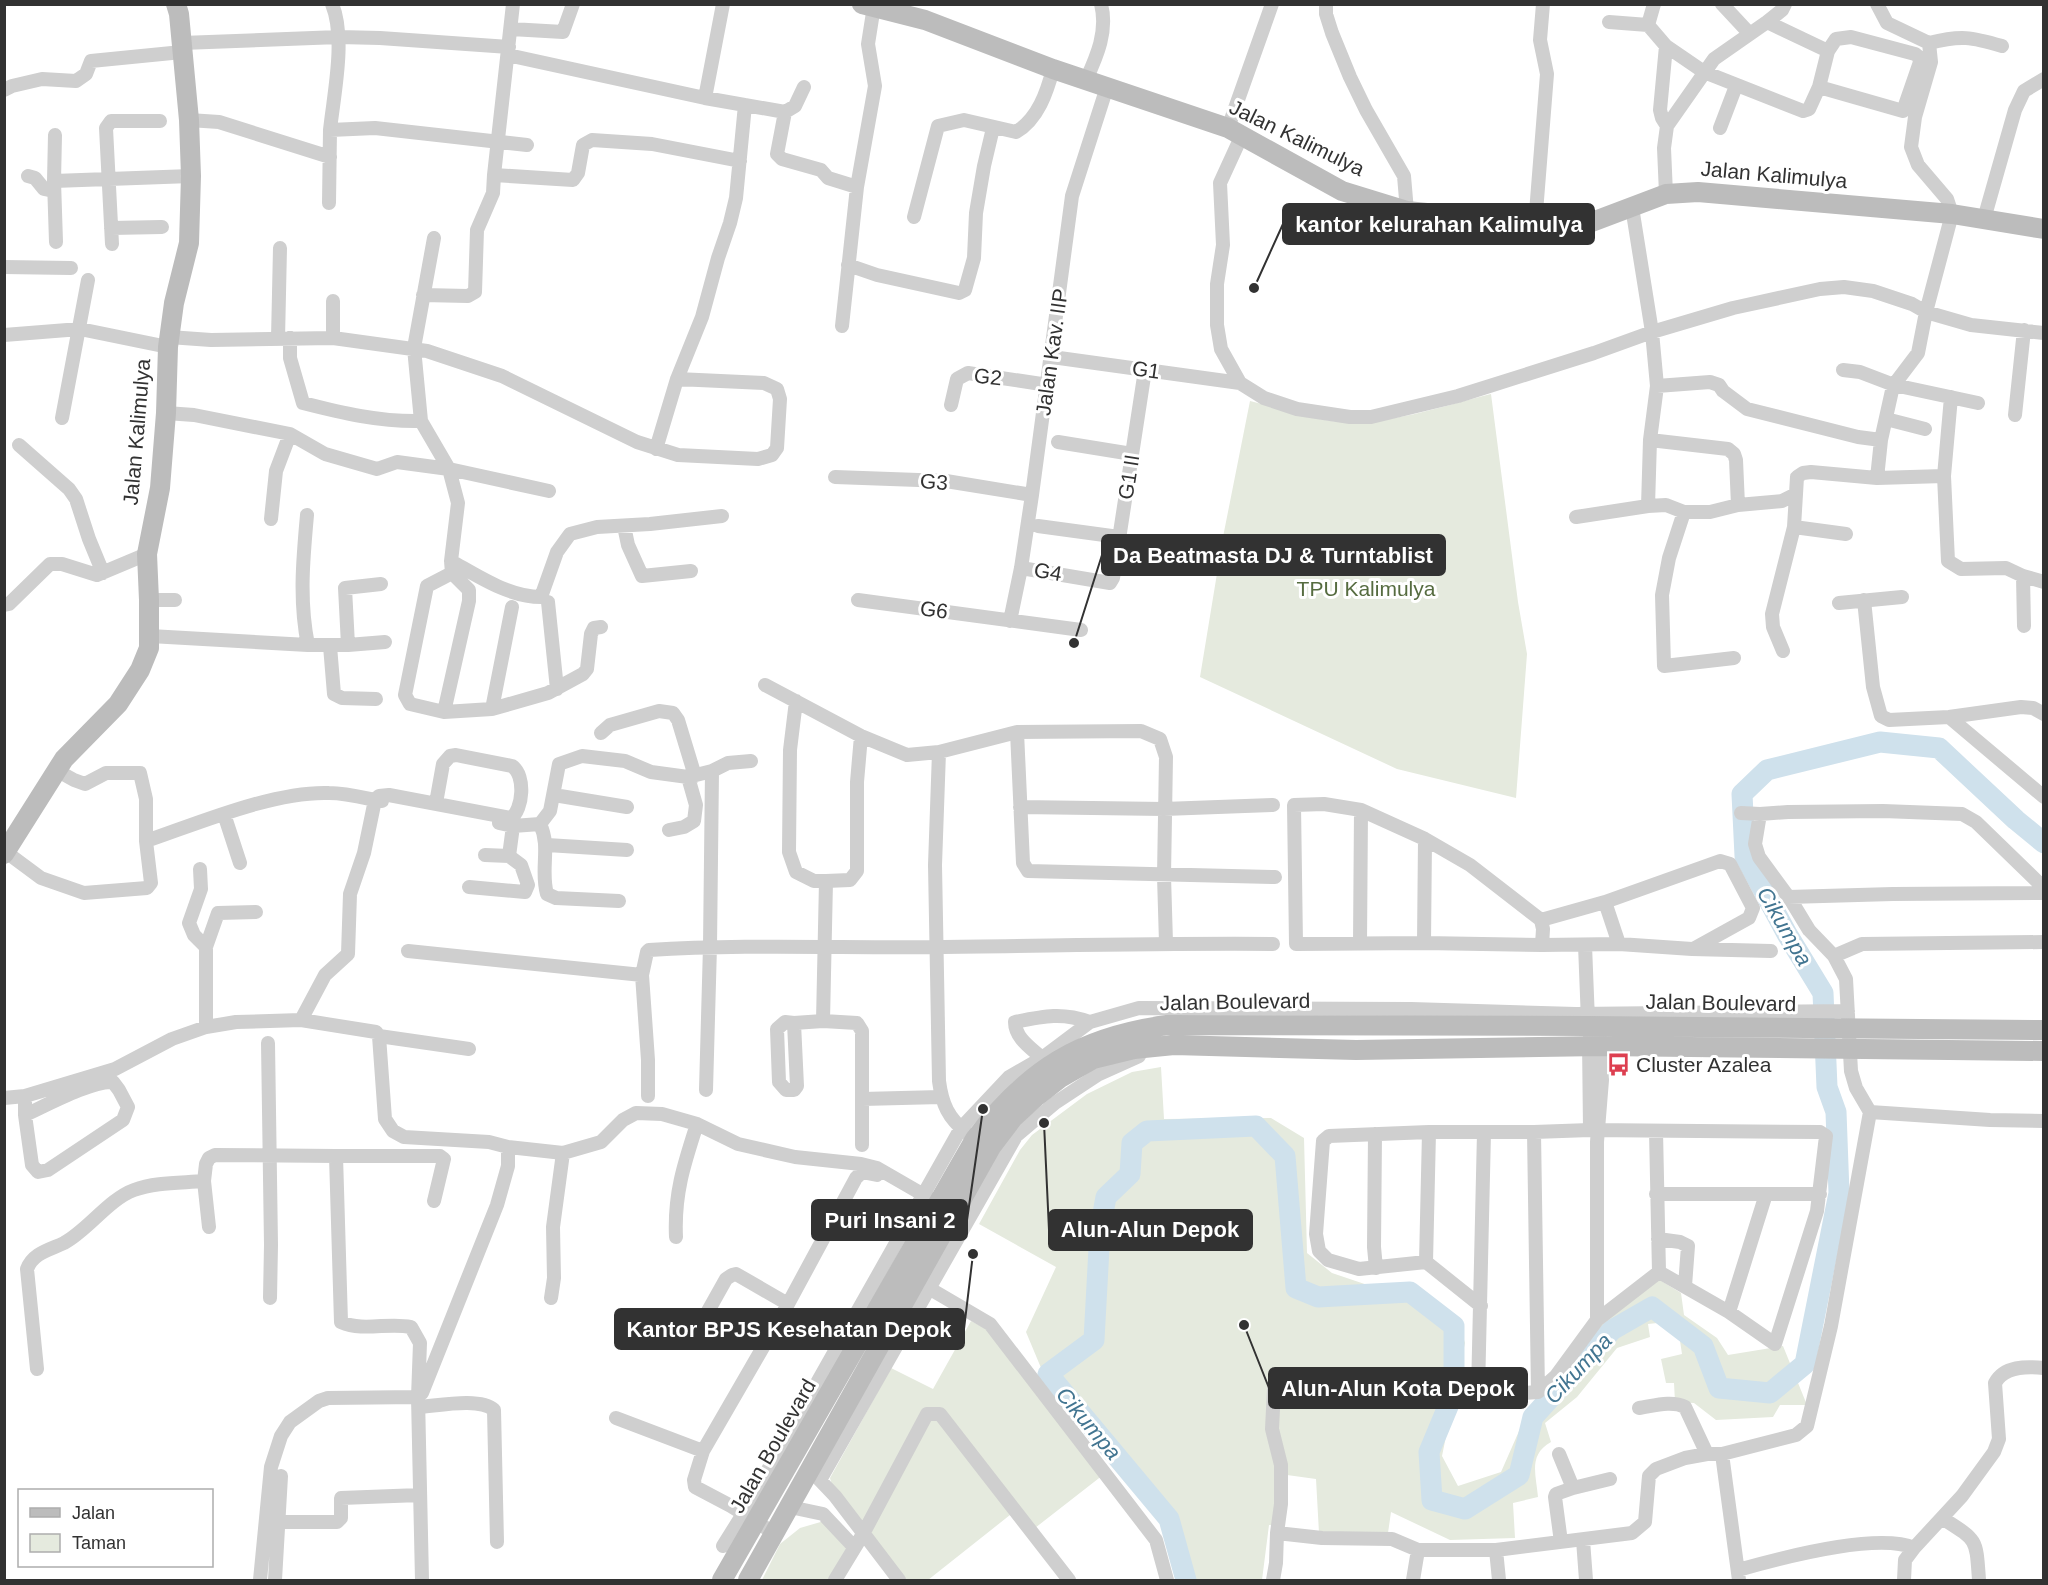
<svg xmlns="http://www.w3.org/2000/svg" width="2048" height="1585" viewBox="0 0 2048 1585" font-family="Arial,sans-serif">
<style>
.green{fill:#e5eade}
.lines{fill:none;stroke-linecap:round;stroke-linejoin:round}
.river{stroke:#cfe1ec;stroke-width:21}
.street{stroke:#cfcfcf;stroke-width:14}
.secondary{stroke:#bcbcbc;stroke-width:20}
.labels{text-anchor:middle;stroke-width:6;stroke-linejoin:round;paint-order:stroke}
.street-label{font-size:21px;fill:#323232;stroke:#fff}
.park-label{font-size:21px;fill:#566c40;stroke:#fff}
.poi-label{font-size:21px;fill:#323232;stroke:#fff;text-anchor:start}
.water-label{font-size:22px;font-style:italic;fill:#427591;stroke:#fff}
.leader{fill:none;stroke:#323232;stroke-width:2}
.callout-dot{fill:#323232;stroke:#fff;stroke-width:2}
.callout{fill:#323232;stroke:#323232;stroke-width:2}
.callout-label{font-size:22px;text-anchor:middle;font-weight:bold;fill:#fff}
</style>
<rect width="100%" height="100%" fill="#fff"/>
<path class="green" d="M1491 394 1518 602 1527 654 1516 798 1397 769 1200 677 1223 537 1250 401C1276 407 1304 417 1331 421 1382 428 1442 406 1491 394Z
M1161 1067 1164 1119 1271 1118 1304 1138 1307 1253 1332 1273 1412 1300 1457 1317 1465 1343 1442 1456 1458 1486 1501 1472 1523 1422 1562 1375 1600 1323 1658 1279 1681 1293 1684 1315 1717 1338 1728 1355 1783 1346 1807 1405H1780L1773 1417 1716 1420 1694 1403 1675 1402 1674 1383H1666L1661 1359 1682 1354 1677 1321 1648 1324 1650 1337 1617 1348 1577 1397 1545 1423 1551 1442C1528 1455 1536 1474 1538 1497L1513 1503 1515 1538 1450 1540 1391 1512 1388 1533H1319L1316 1479 1287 1475 1281 1526 1269 1525 1262 1580H1184L1167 1520 1122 1459 1106 1449 1044 1375 1026 1332 1056 1267 979 1224 1020 1150 1032 1135 1087 1094 1132 1072Z
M971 1321 985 1328 1103 1475 1026 1535 1010 1515 928 1580H905L833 1489 830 1478 891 1368 933 1389Z
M824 1521 848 1548 830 1580H762L780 1544 800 1528Z"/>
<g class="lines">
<path class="river" d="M1186 1580 1169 1519 1048 1374 1094 1340 1100 1230 1106 1197 1130 1174 1132 1143 1147 1131 1256 1126 1285 1156 1296 1288 1318 1297 1410 1292 1454 1326V1392L1429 1452 1432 1500 1465 1509 1519 1475 1533 1417 1612 1330 1652 1307 1703 1346 1719 1388 1770 1393 1805 1364 1839 1193 1836 1112 1827 1087 1823 993 1787 934 1745 856 1742 794 1767 770 1880 742 1939 748 2016 820 2044 843"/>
<path class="street" d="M332 4C346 38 334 93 330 130L375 128 527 145
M513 4 494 175 573 180 578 173 583 145 592 140 652 144 740 161
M1326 4V14L1332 33 1350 77 1366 110 1404 176 1407 211
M1654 4 1648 25 1666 46 1704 72 1803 111 1809 109 1819 87 1828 51 1836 39 1851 37 1915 54 1921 59 1903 111 1819 87
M1722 4 1749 33
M1877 4 1887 23 1929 43 1931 62 1915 117 1911 147 1918 165 1947 199 1952 214 1926 312 1918 353 1893 386 1881 440 1877 478 1944 476
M1609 22 1648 25
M1767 22 1828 51
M511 29 563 32 573 4
M182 43 339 37 380 38 509 47
M1929 43C1961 35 1971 37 2002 46
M1666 46 1660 110 1662 118 1667 126
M508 55 705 98 785 112 795 106 804 87
M1086 80C1097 56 1108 31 1101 4
M4 90 12 86 42 79 76 81 86 74 91 61 182 52
M705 98 723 4
M785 112 777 154 782 159 821 170 828 178 857 187
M189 120 219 122 330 157
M1228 128 1272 4
M1720 128 1736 86
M55 135 54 181 56 242
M1242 135 1220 183 1223 245 1217 284V325L1221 349 1240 383 1264 398 1297 409 1350 417H1371L1458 396 1594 353 1652 332 1733 308 1820 289 1844 287 1873 291 1912 304 1926 312 1971 325 2044 333
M28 176 35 178 44 189 54 191
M54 181 191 176
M1666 194 1664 148 1667 126 1714 59 1767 22 1782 10 1785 4
M329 203 330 130
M1632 207 1652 332 1657 386 1650 440 1648 506
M914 217 938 126 964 120 1016 132C1038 119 1047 92 1053 69
M1984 219 2015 110 2024 91 2044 79
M1535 225 1547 74 1540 40 1543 4
M111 228 162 227
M434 238 414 348 421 421 449 469 458 503 451 561 452 573 469 590V601L444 712
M112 244 106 128 111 121H160
M848 265 877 275 959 293 965 290 974 258 976 213 984 166 993 128
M4 267 71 268
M423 295 468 296 475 292 477 230 493 193 494 175
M333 301V338
M842 326 857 187 875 86 868 44 874 6
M4 335 80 329 168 347
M169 337 211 340 333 338 427 351 502 376 637 442 678 455 758 459 772 455 777 448 780 399 777 389 764 383 677 379
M290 338V358L303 403C342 413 380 422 421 421
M278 339 280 248
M1052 357 1240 383
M1843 370 1860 372 1894 385 1978 403
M1657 386 1710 382 1719 385 1723 391 1747 409 1858 437 1881 440
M1951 397 1944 476 1948 561 1961 569 2006 568 2023 576 2044 582
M951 405 957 379 968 373 1048 385
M166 413 194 415 290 434 325 454 377 469 397 462 449 469 549 491
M2015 415 2024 330
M62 418 88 280
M1886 419 1925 429
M1650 440 1728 449 1734 454 1736 460 1738 505
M1058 442 1132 454
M19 445 69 489 76 499 89 539 103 573
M656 449 677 379 702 317 718 258 730 223 736 198 745 105
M835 477 946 481 1032 495
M1796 494 1797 477 1803 473 1811 472 1877 478
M1684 512 1669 558 1662 595 1664 666 1734 658
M1576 517 1648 506 1666 505 1684 512H1710L1738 505 1782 501 1796 494 1794 527 1772 614 1773 627 1783 651
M271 519 276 471 290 434
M624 526 628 545 642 576 691 571
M1038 526 1119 537
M1794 527 1846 534
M451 561C478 576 509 597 541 597L557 552 570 534 597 527 650 524 722 516
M1021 568 1110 583 1113 578 1145 370
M452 573 427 586 405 695 410 704 444 712 492 709 548 693 583 674 587 669 591 634 594 628 601 627
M2023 576 2024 626
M149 600H175
M858 600 1081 630
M1864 600 1873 687 1881 716 1889 720 1949 717 2021 707 2033 708 2044 714
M548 602 557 689
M1839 603 1902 597
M4 605 9 604 50 564H62L97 575 147 554
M1010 621 1021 568 1032 495 1072 196 1107 87
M150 636 308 645C299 601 303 559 307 515
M308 645H348L345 588 381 584
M348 645 385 642
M330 646 334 694 342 698 376 699
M765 685 861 736 907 755 939 752 1017 732 1141 731 1160 739 1166 757 1164 876 1166 943
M796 701 790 750 789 852 796 872 814 881H826
M492 709 512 607
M1949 717 2044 797
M1017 732 1023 863 1028 871 1275 877
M601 733 610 725 659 711 673 713 678 720 695 776
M939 752 935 865 939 1081C942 1104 948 1118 967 1133
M56 770 74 780 85 784 106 773H140L146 799V841
M554 795 627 807
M1020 807 1164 809 1273 805
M1741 813 1760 814 1755 844 1759 857 1792 902 1809 930 1834 956
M224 814 240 863
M1760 814 1788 812 1883 811 1962 814 1976 822 2044 888
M499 823 513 826 540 824 550 811 559 764 582 756 625 761 651 772 688 777 712 771
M540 824C551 847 540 870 547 894L556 898 619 901
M669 830 684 827 694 821 696 805 688 777
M547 845 627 850
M6 852 41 878 84 893 147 888 151 883 146 841C199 823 274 791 329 793 345 793 361 797 375 800L379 796 389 795 511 818C523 810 526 775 512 766L456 755 450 756 443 764 436 803
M485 855 509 856
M200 869 201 889 189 923 194 935 206 947
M469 887 525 892 528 885 521 865 509 856 513 826
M1788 897 1893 894 2044 893
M1541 920 1605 902
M1360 943 1361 810
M1424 943 1425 839
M1619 944 1605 902 1720 861 1730 864 1753 908 1749 918 1693 949
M1542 945 1543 929 1541 920 1470 865 1425 839 1361 810 1324 804 1294 805 1296 944 1424 943 1542 945 1619 944 1692 949 1771 951
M1585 945 1588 1021
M408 951 642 975
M301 1020 325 975 348 954 350 894 364 853 375 800 382 801
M823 1021 857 1023 862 1031V1145
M794 1023 785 1022 777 1029 779 1082 786 1090H794L797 1086 794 1023 823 1021 826 881 850 880 857 871V782L861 736
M206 1027V947L218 913 256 912
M379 1036 469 1049
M1589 1040 1590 1130
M268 1043 271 1245 270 1298
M1042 1058C1031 1048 1015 1038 1015 1022 1044 1016 1062 1012 1090 1022
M706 1090 710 946 712 771 728 763 751 761
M25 1096V1115L32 1165 38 1172 48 1170 123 1120 128 1107 119 1090 113 1082C93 1080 45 1106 25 1115
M648 1096V1060L642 975 647 952 649 950C745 944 840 948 936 947 1049 946 1161 943 1273 944
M4 1098 25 1096 115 1069 172 1039 206 1027 236 1022 301 1020 376 1032 379 1036 385 1119 393 1131 404 1137 489 1142 508 1147 563 1153 601 1142 623 1120 636 1113 662 1114 697 1124 738 1144 795 1157 861 1164 877 1168 929 1198
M862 1099 941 1097
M1870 1112 1990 1120 2044 1121
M1656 1131 1659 1272
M1484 1132 1478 1392 1496 1395 1538 1392 1556 1376 1597 1320 1659 1272
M1534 1132 1538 1392
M1375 1134 1374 1247 1376 1268
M336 1156H440L444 1159 434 1201
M204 1181 209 1227
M1656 1194H1820
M676 1237C674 1194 684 1164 697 1124
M1658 1239 1680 1242 1688 1246 1685 1286
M1426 1262 1429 1132
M920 1283 990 1324 1156 1540 1167 1580
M551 1298 554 1278 553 1227 563 1153
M1481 1306 1426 1262 1359 1269 1328 1260 1319 1251 1316 1234 1323 1141 1329 1136 1429 1132H1534L1590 1130 1820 1132 1826 1136 1817 1211 1775 1344 1729 1312 1659 1272
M1729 1312 1766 1194
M1597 1320V1142L1602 1080 1600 1037
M698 1329 726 1279 732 1275 736 1274 788 1304
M37 1369 27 1269C33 1253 49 1250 64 1243 87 1231 109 1199 134 1190 155 1182 181 1183 204 1181L206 1164 209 1158 215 1155 336 1156 341 1322C364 1332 388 1322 411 1327L420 1343 418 1397 422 1580
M1274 1389 1272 1429 1281 1465V1504L1277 1533
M422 1393 497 1205 508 1166V1147
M419 1407C437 1406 480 1397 494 1410L497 1542
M1639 1408C1653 1406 1672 1400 1685 1407L1707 1454
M616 1418 703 1451
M1559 1454 1573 1488 1556 1494 1555 1497 1561 1542
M1722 1454 1739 1580
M814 1474 835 1496 899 1580
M820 1480 1016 1136 1055 1103 1099 1074 1139 1056
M1573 1488 1610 1479
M790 1507 823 1514 854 1547
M1942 1518C1978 1541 1976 1538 1979 1580
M280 1522H337L341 1518V1498L420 1495
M774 1533 731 1506 695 1487 694 1480 703 1451 788 1304 856 1178 862 1172 877 1175
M1583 1540 1586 1580
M723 1546 743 1514 961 1128 1009 1077 1042 1058 1090 1022 1139 1008 1411 1009 1576 1014 1848 1011
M1496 1550 1499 1580
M1738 1570C1777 1559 1877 1532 1914 1548
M260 1580 271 1467 281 1436 290 1422 319 1401 328 1398 418 1397
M275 1580 281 1476
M835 1580 863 1534 927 1414H940L1069 1580
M1273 1580 1276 1563 1277 1533 1322 1538 1392 1539 1418 1550H1496L1632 1533 1645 1522 1649 1476 1656 1469 1685 1458 1707 1454H1722L1796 1435 1807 1426 1831 1326 1870 1112 1856 1088 1851 1071 1846 979 1834 956 1862 944 2044 942
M1413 1580 1418 1550
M1904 1580 1905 1560 1914 1548 1962 1496 1994 1452 1999 1439 1995 1383C2004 1366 2026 1366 2044 1368"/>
<path class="secondary" d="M862 4 925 20 1053 69 1228 128 1342 191 1407 211 1564 227 1584 225 1666 194 1698 192 1952 214 2044 229
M4 854 64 759 118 704 140 670 149 648V600L147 554 160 488 166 413 168 347 174 303 189 243 191 176 189 120 179 14 176 4
M722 1580 975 1139C1028 1069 1080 1037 1167 1025L1588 1026 2044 1030
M748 1580 991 1147 1013 1118 1037 1096 1060 1078 1093 1059 1134 1049 1174 1045 1356 1050 1600 1046 2044 1051"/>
</g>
<defs>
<symbol id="bus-bare" viewBox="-9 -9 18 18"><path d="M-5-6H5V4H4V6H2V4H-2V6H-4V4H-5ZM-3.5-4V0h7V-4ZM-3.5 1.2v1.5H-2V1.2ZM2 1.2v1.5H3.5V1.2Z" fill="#dd3f50" stroke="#fff" stroke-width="2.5" paint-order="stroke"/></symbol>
</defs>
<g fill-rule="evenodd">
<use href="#bus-bare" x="1602" y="1048" width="33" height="33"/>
</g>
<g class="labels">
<g class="street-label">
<text transform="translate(1297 138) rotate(26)" y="7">Jalan Kalimulya</text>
<text transform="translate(1774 175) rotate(5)" y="7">Jalan Kalimulya</text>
<text transform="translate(1052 352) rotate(-82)" y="7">Jalan Kav. IIP</text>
<text transform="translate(1146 370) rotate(8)" y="7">G1</text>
<text transform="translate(988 377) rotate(6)" y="7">G2</text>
<text transform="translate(137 432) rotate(-85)" y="7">Jalan Kalimulya</text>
<text transform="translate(1129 477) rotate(-81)" y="7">G1 II</text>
<text transform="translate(934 482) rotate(4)" y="7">G3</text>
<text transform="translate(1048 572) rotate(10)" y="7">G4</text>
<text transform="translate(934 610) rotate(8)" y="7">G6</text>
<text transform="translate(1235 1002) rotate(-1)" y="7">Jalan Boulevard</text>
<text transform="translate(1721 1003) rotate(1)" y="7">Jalan Boulevard</text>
<text transform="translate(773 1446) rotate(-60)" y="7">Jalan Boulevard</text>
</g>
<g class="park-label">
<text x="1366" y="596">TPU Kalimulya</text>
</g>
<g class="poi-label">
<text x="1636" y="1072">Cluster Azalea</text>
</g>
<g class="water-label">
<text transform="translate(1785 926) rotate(60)" y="8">Cikumpa</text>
<text transform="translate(1578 1368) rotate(-47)" y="8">Cikumpa</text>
<text transform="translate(1089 1423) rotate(50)" y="8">Cikumpa</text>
</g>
</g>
<path class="leader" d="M1254 288L1283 224M1074 643L1102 555M983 1109L967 1220M1044 1123L1049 1230M973 1254L964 1329M1244 1325L1269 1388"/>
<g class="callout-dot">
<circle cx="1254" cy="288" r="6"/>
<circle cx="1074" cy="643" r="6"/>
<circle cx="983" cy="1109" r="6"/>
<circle cx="1044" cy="1123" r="6"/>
<circle cx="973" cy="1254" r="6"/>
<circle cx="1244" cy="1325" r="6"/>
</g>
<g class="callout">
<rect x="1283" y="204" width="311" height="40" rx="6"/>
<rect x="1102" y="535" width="343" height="40" rx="6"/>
<rect x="812" y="1200" width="155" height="40" rx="6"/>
<rect x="1049" y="1210" width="203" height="40" rx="6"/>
<rect x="615" y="1309" width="349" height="40" rx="6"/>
<rect x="1269" y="1368" width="258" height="40" rx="6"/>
</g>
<g class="callout-label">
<text x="1439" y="232">kantor kelurahan Kalimulya</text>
<text x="1273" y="563">Da Beatmasta DJ &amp; Turntablist</text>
<text x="890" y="1228">Puri Insani 2</text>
<text x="1150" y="1237">Alun-Alun Depok</text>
<text x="789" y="1337">Kantor BPJS Kesehatan Depok</text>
<text x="1398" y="1396">Alun-Alun Kota Depok</text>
</g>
<rect width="2048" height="1585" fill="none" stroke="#323232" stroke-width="12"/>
<rect x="18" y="1489" width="195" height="78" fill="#ffffff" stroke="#adadad" stroke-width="1.5"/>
<rect x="30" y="1508" width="30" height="9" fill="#bcbcbc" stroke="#adadad" stroke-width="1.5"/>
<text x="72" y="1519" font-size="18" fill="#323232">Jalan</text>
<rect x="30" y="1534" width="30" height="18" fill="#e5eade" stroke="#adadad" stroke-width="1.5"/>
<text x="72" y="1549" font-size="18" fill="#323232">Taman</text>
</svg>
